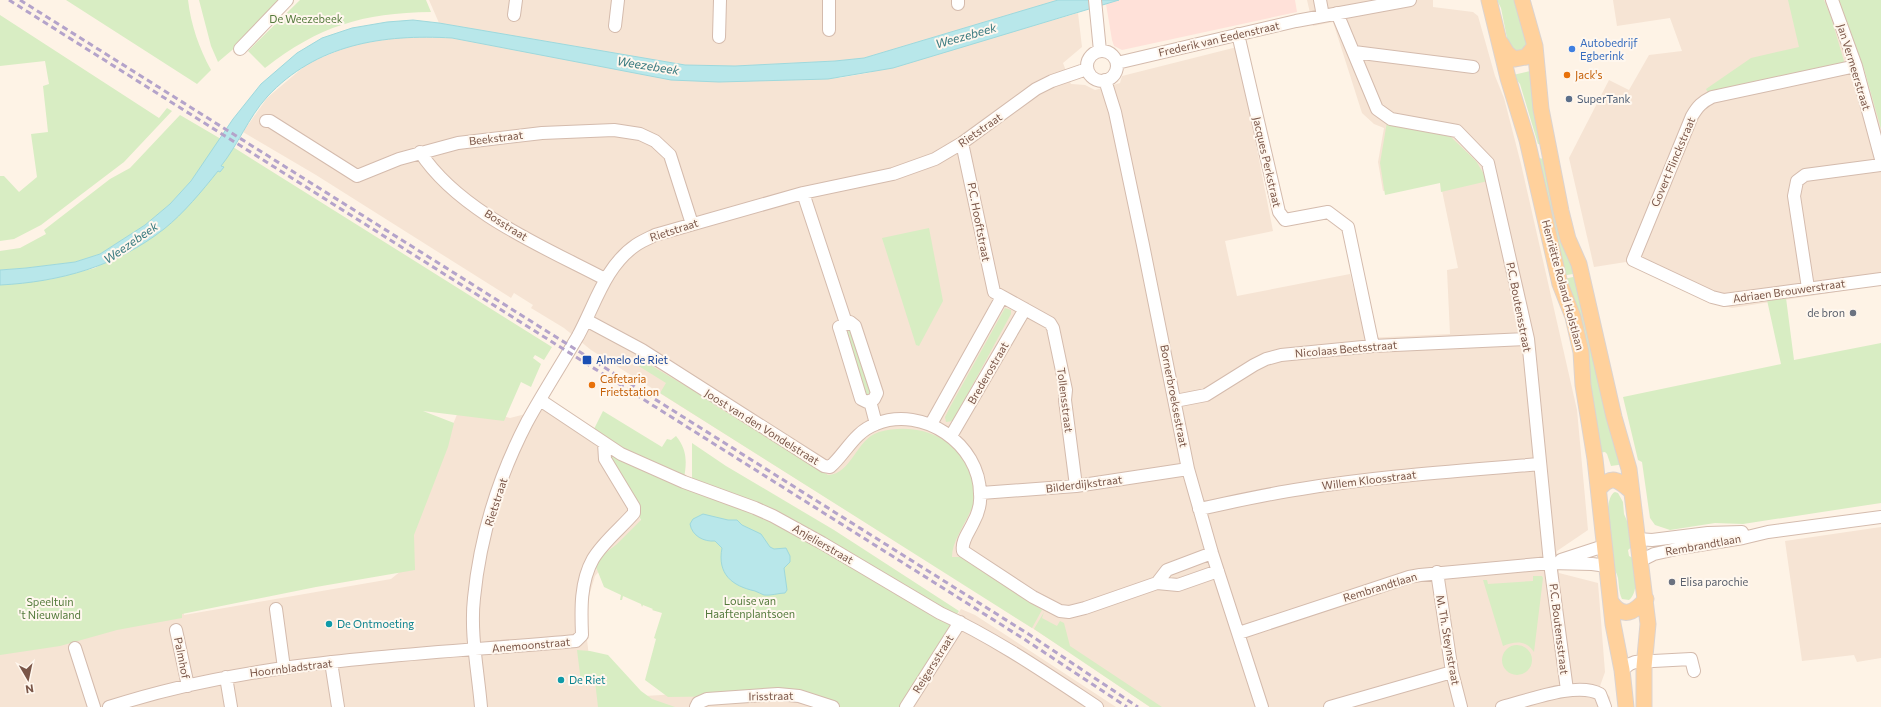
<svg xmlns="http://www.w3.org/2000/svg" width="1881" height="707" viewBox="0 0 1881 707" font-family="Commissioner,sans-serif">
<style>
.residential{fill:#f6e4d4}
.commercial{fill:#ffe1d9}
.green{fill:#d8edc3}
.water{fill:#b8e7ea;stroke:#9ed8dc}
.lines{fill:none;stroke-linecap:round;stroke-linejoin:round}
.minor-casing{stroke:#d4bbad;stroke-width:14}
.major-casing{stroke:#dcd3cf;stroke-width:17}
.minor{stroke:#fff;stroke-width:12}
.major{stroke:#ffd19c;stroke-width:15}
.rail{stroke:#b4a3ca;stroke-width:3;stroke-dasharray:6 4;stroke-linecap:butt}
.shop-dot{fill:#3f7fe0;stroke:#fff7ee;stroke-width:1.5}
.food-dot{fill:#e8710a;stroke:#fff7ee;stroke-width:1.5}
.service-dot{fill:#5c6f8a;stroke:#fff7ee;stroke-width:1.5}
.worship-dot{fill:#6b7280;stroke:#fff7ee;stroke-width:1.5}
.transit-dot{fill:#1a4fb4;stroke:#fff7ee;stroke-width:1.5}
.culture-dot{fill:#0f9aa8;stroke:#fff7ee;stroke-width:1.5}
.labels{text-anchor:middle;stroke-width:4;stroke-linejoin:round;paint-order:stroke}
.park-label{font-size:11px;fill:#547a3c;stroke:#fff7ee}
.street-label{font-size:11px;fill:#7a5648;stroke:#fff7ee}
.shop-label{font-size:11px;fill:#366cbe;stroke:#fff7ee;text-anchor:start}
.food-label{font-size:11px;fill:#c56008;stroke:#fff7ee;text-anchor:start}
.service-label{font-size:11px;fill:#4e5e75;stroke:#fff7ee;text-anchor:start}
.worship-label{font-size:11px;fill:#5b616d;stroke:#fff7ee;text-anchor:end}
.transit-label{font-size:11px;fill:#164399;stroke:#fff7ee;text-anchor:start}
.culture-label{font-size:11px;fill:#0d838f;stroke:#fff7ee;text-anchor:start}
.water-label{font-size:12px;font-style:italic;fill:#3a7b80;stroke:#fff7ee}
</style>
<rect width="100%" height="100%" fill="#fef3e6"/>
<path class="residential" d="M429 0H1058L864 58 835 61 735 66 685 65 439 23Z
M1307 0H1433V7L1473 12 1478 16 1495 76 1504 98 1521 164 1577 410 1588 530 1557 551 1559 573 1598 583 1605 672 1600 686 1610 697 1611 707H1150L1066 650 975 591 591 350 564 328 531 308 533 305 514 293 511 298 316 175 243 132 267 98 307 64 349 46 394 38 424 37 452 38 704 80 839 78 868 73 1078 13 1082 47 1063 63 1071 84 1085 85 1095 90 1120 83 1122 76 1237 47 1273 231 1225 241 1237 296 1350 274 1366 338 1450 334 1447 270 1458 268 1440 181 1383 191 1378 162 1384 128 1374 124 1362 113 1333 22 1313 26Z
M1613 0H1843L1881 126V285L1732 308 1705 301 1626 262 1594 267 1569 158 1609 80 1629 90 1649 55 1682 51 1670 18 1617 26Z
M0 285 161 462 184 615 391 579 412 562 413 520 461 405 510 418 545 409 609 455 641 521 595 576 584 613 589 657 645 696 803 686 852 707H0Z
M1881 527V658L1857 662 1854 655 1802 661 1785 541Z
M961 609 975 615 1116 707H899Z"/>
<path class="commercial" d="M1119 0H1295L1297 12 1122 50 1114 46 1112 40 1106 4Z"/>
<path class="green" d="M66 0H188C191 25 199 48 211 70L197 84Z
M199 0H282L244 40 218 62 211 46Z
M300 0H426L431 12C362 13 319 26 265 68L248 51Z
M1497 0H1519L1530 41 1520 53 1509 48 1501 8Z
M1788 0H1824L1831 17 1844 61 1843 63 1708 93 1706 89 1751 58 1799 47Z
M1839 0H1881V129L1864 69Z
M0 15 159 118 167 108 172 111 124 162 41 225 14 239 0 241V176H4L19 192 37 177 31 134 48 132 43 86 49 84 45 61 0 66Z
M1534 70 1543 145 1538 144 1520 84 1513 75Z
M180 115 221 139 191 181 170 204 145 225 100 254 75 262 26 268 0 270V251L20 248 46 234 44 230 110 179 130 168Z
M1387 122 1451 137 1476 161 1488 181 1441 192 1440 183 1385 195 1380 163Z
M233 147 552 347 544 360 535 355 533 358 541 364 531 387 521 382 504 421 423 411 454 423 448 447 414 535 415 570 316 587 182 614V618L117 630 60 646 0 655V285L52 279 95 268 165 228 191 202 218 171 220 172 223 167 221 166Z
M1536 157 1547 160 1578 273 1562 276Z
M929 228 943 301 919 346 916 345 882 238Z
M1578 276 1625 464 1611 466 1607 454 1605 452 1597 453 1563 279Z
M1786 298 1794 360 1881 343V503L1743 524 1715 523 1670 530 1655 525 1650 518 1642 462 1638 460 1623 397 1781 364 1767 300Z
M1005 308 1011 310V314L953 421 946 422 945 417 950 407Z
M848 328 853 329 872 390 868 396 861 394 845 333Z
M640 359 713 402V404L828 475C852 474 856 439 879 432 916 422 952 435 970 468 973 473 972 481 973 486 974 491 975 497 975 501 975 505 972 509 970 512 964 526 952 542 952 557H960L1042 610 1032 628 660 393 666 383 637 365Z
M603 411 662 447 667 439 671 440 676 436C687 449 687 462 684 478L634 456 593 431Z
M692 443 726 466 834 530 959 611 956 616 692 480Z
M606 448 754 511 952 624 902 707H837L808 695 668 697 645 680 656 639 654 638 662 613 652 610 653 609 643 605 642 607 641 604 623 596 622 600H620L621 595 604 587 594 562 617 544 641 520Z
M1615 492 1618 493 1623 502 1624 514 1630 528 1633 546 1628 550 1629 556 1635 559C1635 571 1639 592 1629 600L1622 599C1619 593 1619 585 1618 578 1617 573 1614 569 1612 564 1609 552 1602 497 1615 492Z
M1533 576H1542L1543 578 1534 652C1526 640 1515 641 1503 646L1483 580H1487L1488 584 1533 581Z
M1044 612 1042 618 1057 626 1060 621 1064 623 1070 646 1162 707H1150L1034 629Z
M1502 660a15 15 0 1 1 30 0a15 15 0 1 1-30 0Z
M577 650 590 651 608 655 641 691 652 699 675 707H598L595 681 581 682Z"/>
<path class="water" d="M1058 0H1119L893 68 828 79 719 82 671 80 452 38C383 34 316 44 267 97 248 118 238 145 221 166L224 167 220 172 218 171C202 191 184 213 164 229 117 266 60 282 0 285V270L26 268 75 262 100 254 145 225 170 204 191 181 233 119 261 84 297 53 322 38 352 28 387 22 413 20 439 23 685 65 735 66 835 61 864 58Z
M703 514 728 520H737L742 525 761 534 770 547 774 549 786 548 790 556V562L784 568 787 590 785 593C779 593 770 596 764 595 761 594 758 592 755 591 732 586 717 574 722 548L715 541C704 542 692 536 690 524L693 519Z"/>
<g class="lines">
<defs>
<path id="minor" d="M829 0V30
M1095 0 1100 51
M1320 0 1323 16
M1832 0 1856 66 1881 159
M958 4V0
M1337 13 1377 109 1391 119 1457 131 1488 163 1528 339 1550 563 1567 690
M514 15 516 0
M615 26 618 0
M1238 34 1279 212 1285 220 1328 212 1348 227 1373 346
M719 37 720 0
M240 49 287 0
M1087 66a15 15 0 1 1 30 0a15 15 0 1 1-30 0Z
M1354 52 1473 67
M1117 63 1296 21 1410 0
M1856 66 1712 97C1702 102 1698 106 1692 116L1633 260 1712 297 1724 300 1881 279
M1105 80 1115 112 1143 245 1188 469 1212 553 1262 707
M266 121H270L357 176 399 159 458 143 542 133 614 130 640 134 655 141 670 155 692 224
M962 143 994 292 1050 323 1053 328 1066 390 1065 400 1076 486
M420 152C459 212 544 247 605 279
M803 193 846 323
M1808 288 1794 196 1797 181 1805 175 1881 165
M586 320 642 350 824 466 830 467C846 453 854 432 876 424 923 405 980 444 980 494 981 504 978 514 973 523 969 532 961 541 963 551L1033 597 1060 611 1069 612 1085 608 1157 583 1178 585 1218 571
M850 322 855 326 877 393 874 399 867 402 861 399 840 330 839 327Z
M540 400 621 454 684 482 755 508 773 516 822 543 940 613C995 638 1047 674 1097 707
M870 401 876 424
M1175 401 1206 395 1254 365 1266 359 1281 355 1373 346 1528 339
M931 424 1002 297
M951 436 1025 309
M981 493 1076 486 1188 469
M1199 509C1233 502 1267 494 1301 489 1380 476 1460 471 1540 464
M1638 539 1652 540 1708 533 1742 532
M1561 560 1604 546
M1640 561 1654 554 1681 548 1743 538 1768 532 1881 517
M1437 572 1452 672 1461 707
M1157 583 1167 570 1212 553
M276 609 284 668
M176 630 188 686
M1239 633 1409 577 1420 575 1550 563 1592 564 1607 566
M75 648 94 707
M331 662 338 707
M1622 670 1630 664 1635 662 1691 659 1694 671
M226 677 231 707
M109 707C259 658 420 655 576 641L582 635C581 610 580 582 593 559 603 542 621 528 634 513V507L605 459 604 443
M481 707C478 671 470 634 474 598 480 537 499 476 527 422 543 393 561 365 578 336 595 305 605 266 636 245 642 241 649 238 655 235L803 193 893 174 935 159 962 143 1036 89 1052 81 1087 69
M696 707 698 703 707 699 778 694 799 696 833 707
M906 707 960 622
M1330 707 1452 672
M1502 707C1527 701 1577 681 1600 694L1605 707"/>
<path id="major" d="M1489 0 1508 78 1527 140 1560 284 1573 317 1581 352 1583 385 1595 459 1613 624 1622 670 1626 707
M1522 0 1535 46 1541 109 1561 211 1568 239 1579 264 1614 417 1629 469 1648 624 1644 667V707
M1501 43 1507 53 1514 59 1526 57 1535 46
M1599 489C1612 474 1618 480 1631 491
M1611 602C1623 619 1634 613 1646 599"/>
</defs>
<use href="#minor" class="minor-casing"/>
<use href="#major" class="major-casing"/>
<use href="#minor" class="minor"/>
<use href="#major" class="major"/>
<path class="rail" d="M9 0 1024 639 1127 707
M20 0 1030 635 1138 707"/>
</g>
<circle class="shop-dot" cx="1572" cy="49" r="4"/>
<g class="food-dot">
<circle cx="1567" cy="75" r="4"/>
<circle cx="592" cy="385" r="4"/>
</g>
<circle class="service-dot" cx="1569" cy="99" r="4"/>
<g class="worship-dot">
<circle cx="1853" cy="313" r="4"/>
<circle cx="1672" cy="582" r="4"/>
</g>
<rect class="transit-dot" x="582" y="355" width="10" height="10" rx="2"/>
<g class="culture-dot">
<circle cx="329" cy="624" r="4"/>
<circle cx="561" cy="680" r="4"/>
</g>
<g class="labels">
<g class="park-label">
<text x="306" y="23">De Weezebeek</text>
<text x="750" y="605">Louise van<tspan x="750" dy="13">Haaftenplantsoen</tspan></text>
<text x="50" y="606">Speeltuin<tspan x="50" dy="13">'t Nieuwland</tspan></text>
</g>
<g class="street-label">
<text transform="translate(1219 39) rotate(-13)" y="4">Frederik van Eedenstraat</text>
<text transform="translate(1854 67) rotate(73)" y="4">Jan Vermeerstraat</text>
<text transform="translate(980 130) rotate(-35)" y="4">Rietstraat</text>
<text transform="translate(496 138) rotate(-7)" y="4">Beekstraat</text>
<text transform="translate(1267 162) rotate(77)" y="4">Jacques Perkstraat</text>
<text transform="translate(1673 162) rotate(-67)" y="4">Govert Flinckstraat</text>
<text transform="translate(979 222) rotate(79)" y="4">P.C. Hooftstraat</text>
<text transform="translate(506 225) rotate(32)" y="4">Bosstraat</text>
<text transform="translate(674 230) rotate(-18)" y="4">Rietstraat</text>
<text transform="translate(1563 285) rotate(75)" y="4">Henriëtte Roland Holstlaan</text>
<text transform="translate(1789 291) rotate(-8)" y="4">Adriaen Brouwerstraat</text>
<text transform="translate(1519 307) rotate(79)" y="4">P.C. Boutensstraat</text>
<text transform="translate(1346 349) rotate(-5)" y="4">Nicolaas Beetsstraat</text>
<text transform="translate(988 373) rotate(-60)" y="4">Brederostraat</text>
<text transform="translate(1174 396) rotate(79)" y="4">Bornerbroeksestraat</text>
<text transform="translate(1065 400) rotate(83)" y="4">Tollensstraat</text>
<text transform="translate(762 427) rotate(32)" y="4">Joost van den Vondelstraat</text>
<text transform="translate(1369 480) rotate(-7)" y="4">Willem Kloosstraat</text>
<text transform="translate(1084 484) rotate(-7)" y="4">Bilderdijkstraat</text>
<text transform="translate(496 502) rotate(-72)" y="4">Rietstraat</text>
<text transform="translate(823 544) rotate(30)" y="4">Anjelierstraat</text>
<text transform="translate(1703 545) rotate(-10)" y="4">Rembrandtlaan</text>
<text transform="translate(1380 587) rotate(-17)" y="4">Rembrandtlaan</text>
<text transform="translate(1559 629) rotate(83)" y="4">P.C. Boutensstraat</text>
<text transform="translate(1448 640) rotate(80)" y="4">M. Th. Steynstraat</text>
<text transform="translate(531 645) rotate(-5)" y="4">Anemoonstraat</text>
<text transform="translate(182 658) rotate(79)" y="4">Palmhof</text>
<text transform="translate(933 664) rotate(-58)" y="4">Reigersstraat</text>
<text transform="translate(291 668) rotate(-7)" y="4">Hoornbladstraat</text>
<text transform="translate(771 696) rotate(-1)" y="4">Irisstraat</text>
</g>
<g class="shop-label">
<text x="1580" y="47">Autobedrijf<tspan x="1580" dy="13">Egberink</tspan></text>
</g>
<g class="food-label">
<text x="1575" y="79">Jack's</text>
<text x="600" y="383">Cafetaria<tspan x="600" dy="13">Frietstation</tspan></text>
</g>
<g class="service-label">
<text x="1577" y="103">SuperTank</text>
</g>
<g class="worship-label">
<text x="1845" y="317">de bron</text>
<text x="1680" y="586" text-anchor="start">Elisa parochie</text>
</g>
<g class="transit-label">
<text x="596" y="364">Almelo de Riet</text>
</g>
<g class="culture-label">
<text x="337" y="628">De Ontmoeting</text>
<text x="569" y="684">De Riet</text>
</g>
<g class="water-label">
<text transform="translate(966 36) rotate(-16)" y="4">Weezebeek</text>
<text transform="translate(648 66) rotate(9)" y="4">Weezebeek</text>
<text transform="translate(131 243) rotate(-35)" y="4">Weezebeek</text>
</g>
</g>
<g transform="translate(28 679) rotate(171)" stroke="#fff7ee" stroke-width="3" paint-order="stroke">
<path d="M0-3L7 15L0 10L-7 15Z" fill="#7a5648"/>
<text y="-6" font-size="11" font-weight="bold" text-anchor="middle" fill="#7a5648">N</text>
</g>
</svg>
